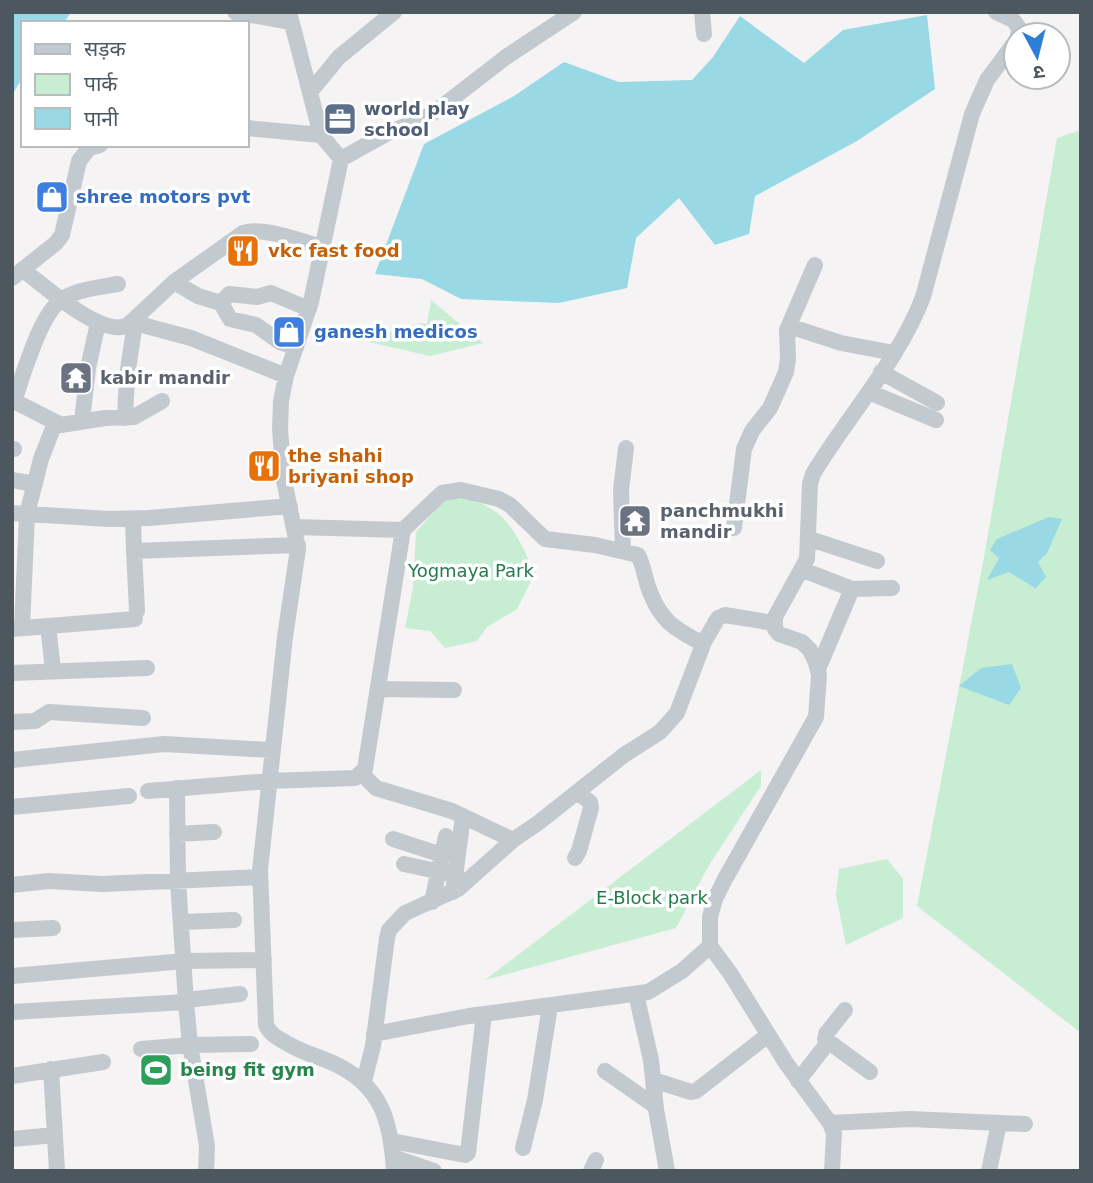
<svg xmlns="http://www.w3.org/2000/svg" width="1093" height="1183" viewBox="0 0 1093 1183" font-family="'DejaVu Sans','Noto Sans Devanagari',sans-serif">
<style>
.green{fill:#c7edd3}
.water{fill:#98d9e5}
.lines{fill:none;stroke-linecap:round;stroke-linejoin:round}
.minor{stroke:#c2cad0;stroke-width:16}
.labels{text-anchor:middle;stroke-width:7;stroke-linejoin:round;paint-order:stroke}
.service-label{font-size:18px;font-weight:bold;fill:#4e5e75;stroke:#fff;text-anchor:start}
.shop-label{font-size:18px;font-weight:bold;fill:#366cbe;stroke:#fff;text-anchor:start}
.food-label{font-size:18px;font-weight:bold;fill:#c56008;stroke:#fff;text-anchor:start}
.worship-label{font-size:18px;font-weight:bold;fill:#5b616d;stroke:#fff;text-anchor:start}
.park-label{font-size:18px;fill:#217c4a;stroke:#fff}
.leisure-label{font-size:18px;font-weight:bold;fill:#27864d;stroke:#fff;text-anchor:start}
</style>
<rect width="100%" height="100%" fill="#f5f3f3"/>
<path class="green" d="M1081 130V1033L917 906 984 557 1057 138Z
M431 300 483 343 430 356 360 340 421 323 427 324Z
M458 497C506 505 516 533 535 573L517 609 487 627 477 641 445 648 430 631 405 628 413 588 416 532 445 499Z
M761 770V786L709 865 676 928 485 980Z
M887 859 903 879V918L846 945 836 895 839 869Z"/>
<path class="water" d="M12 12H71L64 23H23V77L12 95Z
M927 15 935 89 857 141 755 196 749 234 715 245 679 198 636 238 627 288 559 303 461 299 422 279 375 274 424 144 514 96 564 62 619 82 692 80 713 57 740 16 804 63 843 30Z
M1049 517 1062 519 1047 553 1038 562 1046 577 1034 590 1035 588 1009 572 987 580 999 558 990 550 997 539Z
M1012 664 1021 688 1009 705 959 686 981 668Z"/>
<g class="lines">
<path class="minor" d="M235 12 291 22
M289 12 321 135 341 159
M702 12 704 34
M996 12 1013 20 1019 28 1018 35
M311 91 339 57 394 12
M247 128 321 135
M23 270C45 286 102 339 128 325L174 282 243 233C263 226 302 242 322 247
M12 278 56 243 62 235 79 161 89 148 100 145
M174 282 198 296 221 303 230 319 256 325 280 342 296 348
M221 303 229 294 257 297 271 293 309 309
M131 322 191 338 286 376
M787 330 815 265
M881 372 937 403
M869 392 936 420
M12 400 61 425 105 418 134 417 162 401
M14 401C23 376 41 310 64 298 80 289 100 287 118 284
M125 418 127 376 135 323
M82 421 88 368 98 323
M12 449H14
M12 480 35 484
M12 513 109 519 149 518 290 506
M133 519 134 551
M734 528 744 449 752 431 770 408 786 372 788 359 787 330 795 328 841 343 894 353
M403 530 442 493 461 490 499 499 510 505 545 539 595 545 638 555C644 566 645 580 650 592 662 623 676 629 703 644
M810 539 877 561
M623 551 621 490 626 448
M803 570 852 589 892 588
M137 611 134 551 298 545
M48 626 53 670
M22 628 27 514 41 459 55 423
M12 629 135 619
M818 669 852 589
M12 673 147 668
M378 689 454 690
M12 722 35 721 49 712 143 718
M12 760 164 744 271 750
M362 774 376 788 452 811 513 840
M177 788 178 881 186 1002 190 1045 207 1146 206 1171
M148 791 269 781 355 778 365 769 403 530 295 527
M12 807 129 796
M177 834 214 832
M393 839 442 855
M575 858 579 851 591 808 590 802 577 792
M404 864 446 873
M12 885 49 881 102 884 260 877
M453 892 463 816
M432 902 446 836
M182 922 234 920
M12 930 53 928
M12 976 185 961 264 960
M636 994 651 1060 656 1109 667 1171
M186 1000 240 994
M12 1012 186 1002
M374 1034 469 1016 648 992 682 971 710 946
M825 1039 870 1072
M141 1049 190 1045 251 1044
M51 1069 57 1171
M605 1071 655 1106
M12 1076 103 1062
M653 1080 691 1092 696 1091 768 1035
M364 1081 373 1046 387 938 389 930 405 913 458 889 513 840 538 823 624 755 660 732 677 713 704 642 718 618 725 615 774 623
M798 1081 826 1045V1034L845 1010
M830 1123 910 1119 1025 1124
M12 1139 55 1135
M392 1141 465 1155 468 1153 484 1014
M523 1148 535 1100 550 1006
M393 1157 434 1171
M394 1171C391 1122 382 1086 335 1064 320 1057 304 1053 290 1045 280 1039 271 1036 266 1025L260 870 285 637 298 549 284 480 280 429 281 401 286 376 311 302 341 159 386 134 428 116 440 108 506 57 574 12
M591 1171 596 1160
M832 1171 834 1133 830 1123 786 1063 730 973 710 946V917L715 899 725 879 816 717 819 675 816 663 810 650 802 642 779 634 775 629V617L807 559 810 484 813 474C848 416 899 360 923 297L972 114 987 80 1016 41
M989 1171 999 1123"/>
</g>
<defs>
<symbol id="office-square" viewBox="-11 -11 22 22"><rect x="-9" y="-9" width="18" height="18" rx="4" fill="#5c6f8a" stroke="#fff"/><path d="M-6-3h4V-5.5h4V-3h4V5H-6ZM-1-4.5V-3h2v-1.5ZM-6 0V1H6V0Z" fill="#fff"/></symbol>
<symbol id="shop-square" viewBox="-11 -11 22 22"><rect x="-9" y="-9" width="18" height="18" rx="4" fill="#3f7fe0" stroke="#fff"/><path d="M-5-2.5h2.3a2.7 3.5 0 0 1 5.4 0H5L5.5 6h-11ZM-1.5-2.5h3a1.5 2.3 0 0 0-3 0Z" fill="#fff"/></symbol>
<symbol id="restaurant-square" viewBox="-11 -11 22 22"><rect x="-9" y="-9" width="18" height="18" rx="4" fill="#e8710a" stroke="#fff"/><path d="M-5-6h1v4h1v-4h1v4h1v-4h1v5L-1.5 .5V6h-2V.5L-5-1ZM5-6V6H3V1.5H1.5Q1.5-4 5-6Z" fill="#fff"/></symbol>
<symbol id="temple-square" viewBox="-11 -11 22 22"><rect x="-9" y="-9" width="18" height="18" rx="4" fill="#6b7280" stroke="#fff"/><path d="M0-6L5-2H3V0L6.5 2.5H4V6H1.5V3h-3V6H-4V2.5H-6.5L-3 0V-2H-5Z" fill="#fff"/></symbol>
<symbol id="stadium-square" viewBox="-11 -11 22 22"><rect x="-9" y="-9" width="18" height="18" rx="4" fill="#2e9e5b" stroke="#fff"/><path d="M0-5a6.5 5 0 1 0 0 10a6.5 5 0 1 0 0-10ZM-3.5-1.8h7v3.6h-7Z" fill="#fff"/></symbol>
</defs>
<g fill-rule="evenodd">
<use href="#office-square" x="321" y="100" width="38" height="38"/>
<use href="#shop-square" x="33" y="178" width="38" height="38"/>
<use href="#restaurant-square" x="224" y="232" width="38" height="38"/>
<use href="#shop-square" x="270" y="313" width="38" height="38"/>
<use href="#temple-square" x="57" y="359" width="38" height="38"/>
<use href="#restaurant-square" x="245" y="447" width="38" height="38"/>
<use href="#temple-square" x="616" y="502" width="38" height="38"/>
<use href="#stadium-square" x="137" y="1051" width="38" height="38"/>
</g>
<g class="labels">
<g class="service-label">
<text x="364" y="115">world play<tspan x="364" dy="21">school</tspan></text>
</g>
<g class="shop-label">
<text x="76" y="203">shree motors pvt</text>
<text x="314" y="338">ganesh medicos</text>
</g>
<g class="food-label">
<text x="268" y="257">vkc fast food</text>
<text x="288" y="462">the shahi<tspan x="288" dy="21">briyani shop</tspan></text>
</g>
<g class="worship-label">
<text x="100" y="384">kabir mandir</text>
<text x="660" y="517">panchmukhi<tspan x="660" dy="21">mandir</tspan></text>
</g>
<g class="park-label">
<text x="471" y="577">Yogmaya Park</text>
<text x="652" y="904">E-Block park</text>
</g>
<g class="leisure-label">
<text x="180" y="1076">being fit gym</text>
</g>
</g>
<rect width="1093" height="1183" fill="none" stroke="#4c575f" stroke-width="28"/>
<rect x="21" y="21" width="228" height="126" fill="#ffffff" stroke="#b7bcbf" stroke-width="2"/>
<rect x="35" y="44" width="35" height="10" fill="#c2cad0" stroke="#b7bcbf" stroke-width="2"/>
<text x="84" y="56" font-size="21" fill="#4c575f">सड़क</text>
<rect x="35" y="74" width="35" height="21" fill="#c7edd3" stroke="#b7bcbf" stroke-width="2"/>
<text x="84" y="91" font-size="21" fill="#4c575f">पार्क</text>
<rect x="35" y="108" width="35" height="21" fill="#98d9e5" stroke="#b7bcbf" stroke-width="2"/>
<text x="84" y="126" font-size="21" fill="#4c575f">पानी</text>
<g transform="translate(1037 56) rotate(173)"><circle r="33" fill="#ffffff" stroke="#b7bcbf" stroke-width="2"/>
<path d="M0-5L12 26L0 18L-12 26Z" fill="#2c7fd5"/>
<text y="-10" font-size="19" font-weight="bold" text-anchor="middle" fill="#4c575f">उ</text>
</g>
</svg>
